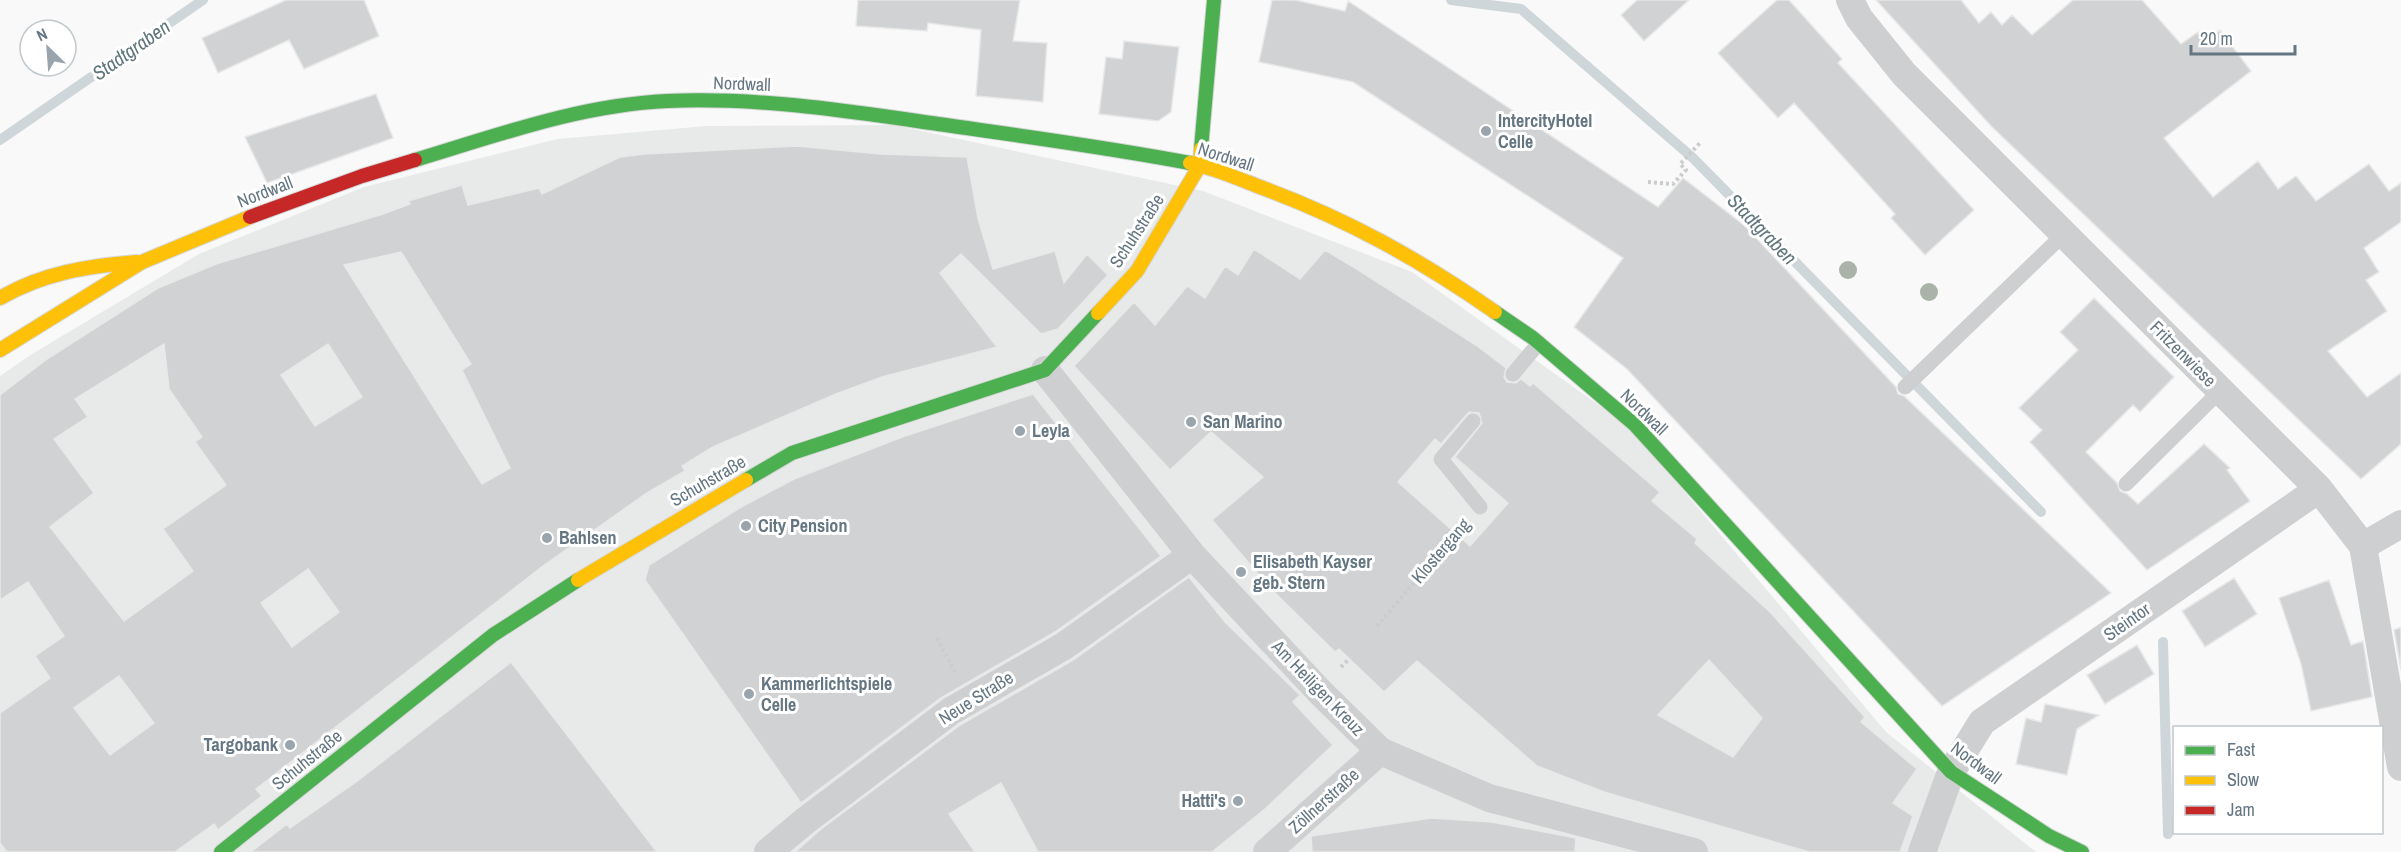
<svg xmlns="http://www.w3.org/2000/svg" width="2401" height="852" viewBox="0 0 2401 852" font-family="'Archivo Narrow',sans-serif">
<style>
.built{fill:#e8e9e9}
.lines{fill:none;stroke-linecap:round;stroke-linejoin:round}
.stream{stroke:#ced6d9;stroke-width:10}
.building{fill:#d0d2d3;stroke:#e8e8e8;stroke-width:1.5;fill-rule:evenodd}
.fast-casing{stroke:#d5d6d7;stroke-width:16}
.slow-casing{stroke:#d5d6d7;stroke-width:16}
.jam-casing{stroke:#d5d6d7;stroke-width:16}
.path{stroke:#cbcccd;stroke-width:4;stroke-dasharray:3 3;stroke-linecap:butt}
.lane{stroke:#cecfd0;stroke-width:15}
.street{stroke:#cecfd0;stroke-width:28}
.fast{stroke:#4caf50;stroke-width:14}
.slow{stroke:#ffc107;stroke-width:14}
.jam{stroke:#c62828;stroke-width:14}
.tree{fill:#a9b3a7}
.poi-dot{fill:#99a4ac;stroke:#fff;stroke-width:2}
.labels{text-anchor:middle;stroke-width:6;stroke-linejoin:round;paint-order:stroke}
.street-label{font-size:18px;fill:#657683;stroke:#fff}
.poi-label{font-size:18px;font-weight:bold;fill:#657683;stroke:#fff;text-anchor:start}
.water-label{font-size:20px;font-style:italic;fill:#60757c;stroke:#fff}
</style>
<rect width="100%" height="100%" fill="#f9f9f9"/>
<path class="built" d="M893 125 1203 191 1412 272 1631 428 1886 732 2036 852H0V376L32 354 199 254 364 187 557 139 707 126Z"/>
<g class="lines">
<path class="stream" d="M1451 0 1521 9 1693 158 2041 512
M0 140 203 0
M2163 642 2168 834"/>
</g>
<path class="building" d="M286 0H364L379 36 304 69 289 40 218 73 202 38Z
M858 0H1020L1013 41 1047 43 1043 102 976 96 981 30 928 23 927 31 856 26Z
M1272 0H1295L1345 11 1348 1 1658 207 1683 178 1745 226 1896 387 1898 394 1904 396 2111 593 1942 706 1627 369 1574 327 1623 258 1353 82 1259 62Z
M1637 0H1689L1644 41 1621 15Z
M1777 0H1789L1842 59 1838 63 1974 210 1925 255 1891 218 1895 214 1794 103 1778 118 1718 53Z
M1876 0H1961L1979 23 1991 12 2002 25 2012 15 2032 35 2073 0H2142L2181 44 2198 32 2205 43 2220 30 2251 71 2164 138 2213 197 2258 161 2278 189 2296 176 2316 201 2369 164 2389 191 2401 183V222L2364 248 2379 272 2366 280 2387 311 2328 351 2367 397 2401 373V444L2361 479 1992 127Z
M1124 41 1179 47 1171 112 1158 121 1099 114 1106 57 1122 59Z
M376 94 393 138 267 183 245 137Z
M797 146 880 154 967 157 978 218 993 269 1055 251 1064 283 1087 254 1108 275 1058 329 1041 334 961 254 940 273 997 347 882 377 836 394 713 447 682 466 685 471 647 493 543 566 256 789 262 796 218 830 214 824 175 852H7L0 843V713L50 678 35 656 64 636 28 582 0 600V395L47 359 158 288 216 264 383 214 410 204 408 201 462 185 468 205 539 188 542 194 620 157 644 154ZM401 252 471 364 462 370 510 468 482 484 344 265ZM164 344 169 389 202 437 195 442 226 485 163 529 193 571 124 621 50 527 94 493 54 439 88 417 75 399ZM328 344 362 397 315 426 281 375ZM308 569 339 612 292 647 261 603ZM119 676 154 723 110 755 74 708Z
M1254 249 1300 279 1325 250 1360 271 1476 345 1506 368 1504 377 1507 382 1516 383 1521 379 1530 386 1533 383 1660 492 1652 501 1697 539 1695 543 1770 612 1865 717 1861 722 1917 769 1893 803 1913 816 1900 852H1809L1604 792 1537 766 1417 661 1384 692 1339 649 1335 652 1271 589 1212 520 1263 477 1211 432 1170 470 1074 366 1134 302 1155 325 1187 286 1205 298 1225 266 1238 275ZM1469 412 1479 413 1482 423 1455 457 1508 503 1470 546 1398 482 1435 439 1441 444ZM1709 660 1762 718 1733 757 1658 715Z
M2094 298 2174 377 2140 412 2133 405 2086 452 2117 483 2120 491 2127 494 2138 504 2204 444 2230 468 2227 470 2250 501 2147 570 2030 442 2042 430 2019 408 2078 350 2060 332Z
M1033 394 1161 556 1055 632 941 698 801 803 645 580 649 565 741 507 794 479 902 437Z
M1189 577 1225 622 1300 695 1293 702 1333 745 1265 809 1212 852H1038L1001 783 949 814 975 852H795L821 829 960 725 1073 660Z
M2234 578 2257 614 2205 647 2182 611Z
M2329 580 2351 645 2363 641 2372 697 2311 711 2301 664 2279 598Z
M2401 627V670L2394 630Z
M2137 645 2154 674 2105 704 2087 675Z
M511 662 657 852H251L287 824 290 828 356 782Z
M2045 704 2099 715 2077 729 2067 775 2016 764 2026 718 2041 722Z
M1431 818 1492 822 1576 838 1575 852H1312L1311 836Z"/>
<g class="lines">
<defs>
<path id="fast" d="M1201 149 1214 0
M415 160C498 135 580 105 667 101 759 97 848 111 938 124 1022 136 1106 147 1190 163
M1495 312 1533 338 1635 425 1951 772 2049 836 2082 852
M746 480 792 453 1045 370 1098 313
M221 852 493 635 578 580"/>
<path id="slow" d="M1190 163C1214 168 1237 178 1260 187 1347 219 1419 259 1495 312
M0 298C43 273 88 266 137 262
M1098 313 1137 271 1200 165 1201 149
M0 350 142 262 250 217
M578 580 746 480"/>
<path id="jam" d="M250 217 362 176 415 160"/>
</defs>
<use href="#fast" class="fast-casing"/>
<use href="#slow" class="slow-casing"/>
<use href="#jam" class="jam-casing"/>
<path class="path" d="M1648 182 1673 184 1686 170 1680 164 1700 143
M1377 626 1464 525
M937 638 955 672
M1341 667 1349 659"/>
<path class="lane" d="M1513 374 1539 343
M1905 387 2063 235
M1473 421 1441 459 1480 507
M2126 484 2220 391"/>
<path class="street" d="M1850 0 1859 18 1904 74 2319 489 2363 546 2401 767
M1045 370 1192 555 1320 692 1380 751 1489 798 1694 852
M2363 546 2401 524
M768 852 805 821 951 711 1064 646 1192 555
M1267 852 1380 751
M1922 852 1951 772 1982 722 2319 489"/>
<use href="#fast" class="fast"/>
<use href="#slow" class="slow"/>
<use href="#jam" class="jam"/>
</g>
<g class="tree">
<circle cx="1848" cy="270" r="9"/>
<circle cx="1929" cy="292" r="9"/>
</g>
<g class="poi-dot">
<circle cx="1486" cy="131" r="6"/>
<circle cx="1191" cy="422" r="6"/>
<circle cx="1020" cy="431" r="6"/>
<circle cx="746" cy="526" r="6"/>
<circle cx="547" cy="538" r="6"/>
<circle cx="1241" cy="572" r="6"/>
<circle cx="749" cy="694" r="6"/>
<circle cx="290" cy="745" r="6"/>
<circle cx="1238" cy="801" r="6"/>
</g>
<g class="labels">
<g class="street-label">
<text transform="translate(742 84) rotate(2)" y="6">Nordwall</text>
<text transform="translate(1226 157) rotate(18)" y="6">Nordwall</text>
<text transform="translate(265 192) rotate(-21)" y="6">Nordwall</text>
<text transform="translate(1137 231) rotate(-57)" y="6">Schuhstraße</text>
<text transform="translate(2183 354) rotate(45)" y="6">Fritzenwiese</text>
<text transform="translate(1644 412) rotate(44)" y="6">Nordwall</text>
<text transform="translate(708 481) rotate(-30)" y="6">Schuhstraße</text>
<text transform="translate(1441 551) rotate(-49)" y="6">Klostergang</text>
<text transform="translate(2127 622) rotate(-35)" y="6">Steintor</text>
<text transform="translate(1318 688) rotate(46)" y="6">Am Heiligen Kreuz</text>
<text transform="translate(976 698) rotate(-32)" y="6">Neue Straße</text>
<text transform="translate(307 760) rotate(-39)" y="6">Schuhstraße</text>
<text transform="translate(1976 763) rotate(37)" y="6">Nordwall</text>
<text transform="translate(1324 801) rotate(-42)" y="6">Zöllnerstraße</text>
</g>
<g class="poi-label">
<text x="1498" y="127">IntercityHotel<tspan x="1498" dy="21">Celle</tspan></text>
<text x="1203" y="428">San Marino</text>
<text x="1032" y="437">Leyla</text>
<text x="758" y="532">City Pension</text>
<text x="559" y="544">Bahlsen</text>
<text x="1253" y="568">Elisabeth Kayser<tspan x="1253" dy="21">geb. Stern</tspan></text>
<text x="761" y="690">Kammerlichtspiele<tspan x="761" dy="21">Celle</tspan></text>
<text x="278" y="751" text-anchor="end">Targobank</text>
<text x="1226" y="807" text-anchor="end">Hatti's</text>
</g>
<g class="water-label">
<text transform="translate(131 50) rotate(-35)" y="7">Stadtgraben</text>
<text transform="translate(1762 229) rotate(46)" y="7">Stadtgraben</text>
</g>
</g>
<rect x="2173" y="726" width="210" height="108" fill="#ffffff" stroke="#c1c8cd" stroke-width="1.5"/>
<rect x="2185" y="746" width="30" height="9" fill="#4caf50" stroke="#c1c8cd" stroke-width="1.5"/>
<text x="2227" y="756" font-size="18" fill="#657683">Fast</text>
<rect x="2185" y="776" width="30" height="9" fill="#ffc107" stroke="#c1c8cd" stroke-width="1.5"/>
<text x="2227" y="786" font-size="18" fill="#657683">Slow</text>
<rect x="2185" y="806" width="30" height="9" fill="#c62828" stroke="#c1c8cd" stroke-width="1.5"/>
<text x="2227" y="816" font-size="18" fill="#657683">Jam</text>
<g transform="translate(48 48) rotate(335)"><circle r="28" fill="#ffffff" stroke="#c1c8cd" stroke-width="1.5"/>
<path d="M0-4.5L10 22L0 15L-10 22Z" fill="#99a4ac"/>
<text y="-9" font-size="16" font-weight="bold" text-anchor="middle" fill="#657683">N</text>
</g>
<path d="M2191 45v9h104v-9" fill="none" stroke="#657683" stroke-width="3"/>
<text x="2200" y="45" font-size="18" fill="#657683" stroke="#ffffff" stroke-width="4.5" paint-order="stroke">20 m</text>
</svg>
